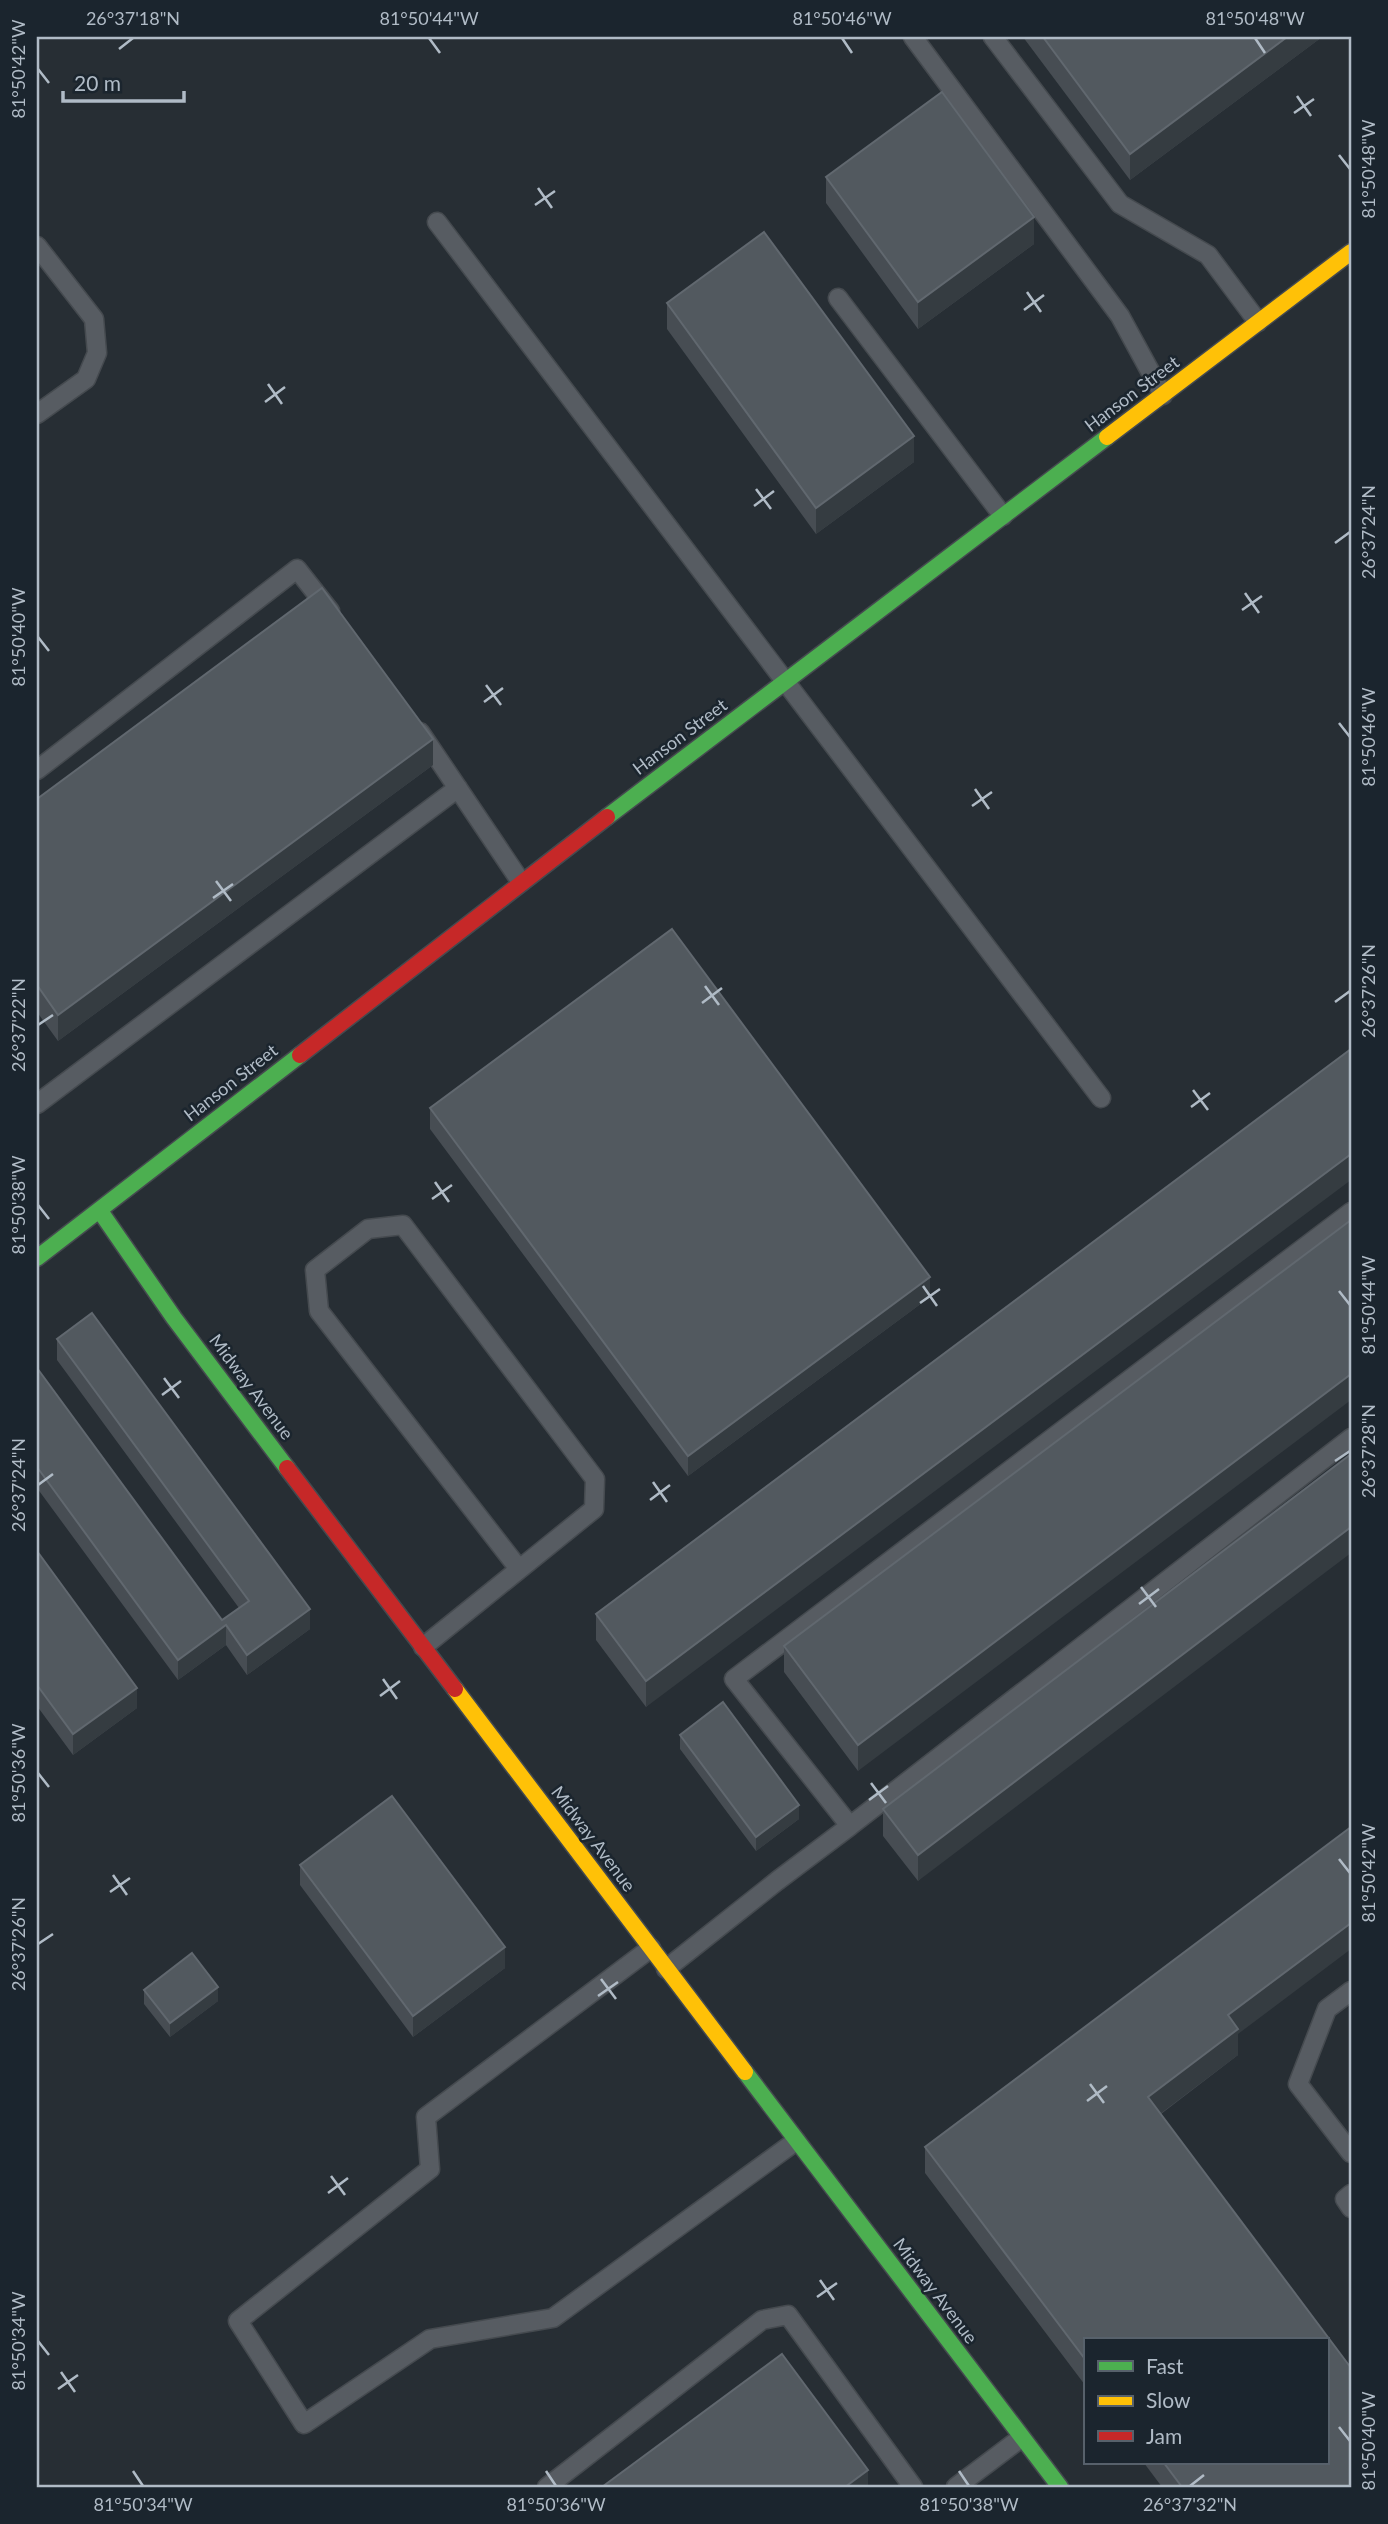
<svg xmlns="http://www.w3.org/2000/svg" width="1388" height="2524" viewBox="0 0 1388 2524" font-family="Lato,sans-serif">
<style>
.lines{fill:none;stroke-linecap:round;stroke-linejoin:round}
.lane-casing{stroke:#454a4f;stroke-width:21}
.fast-casing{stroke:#454a4f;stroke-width:19}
.slow-casing{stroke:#454a4f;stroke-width:19}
.jam-casing{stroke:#454a4f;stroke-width:19}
.lane{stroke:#575c62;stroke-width:18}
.fast{stroke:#4caf50;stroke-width:16}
.slow{stroke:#ffc107;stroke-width:16}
.jam{stroke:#c62828;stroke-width:16}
.wall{fill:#474d53}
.shaded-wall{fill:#353c41}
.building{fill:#52595f;stroke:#61686f;stroke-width:2}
.ticks{fill:none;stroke:#b0bbc6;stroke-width:2.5}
.labels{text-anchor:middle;stroke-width:5;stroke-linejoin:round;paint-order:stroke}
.street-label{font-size:18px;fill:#b0bbc6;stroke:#1b252e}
.neatline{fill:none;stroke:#b0bbc6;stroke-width:2.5}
.ticks-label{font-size:18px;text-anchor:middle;fill:#b0bbc6}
</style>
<rect width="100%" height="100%" fill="#272e34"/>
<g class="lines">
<defs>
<path id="lane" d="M913 37 1120 316 1163 395
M993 37 1120 204 1208 255 1258 322
M437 222 1101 1098
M37 246 94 319 97 353 86 379 37 414
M838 298 1003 516
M420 732 521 882
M37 770 297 569 330 611
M37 1104 458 788
M1351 1212 734 1679 850 1826 1351 1438
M423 1647 594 1509 595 1479 403 1225 368 1229 315 1270 319 1311 519 1569
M651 1948 426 2117 430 2169 238 2321 304 2424 430 2339 553 2318 796 2141
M666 1969 777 1881 850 1826
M1351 1991 1327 2009 1298 2084 1351 2153
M1351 2194 1345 2199 1351 2208
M547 2487 762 2320 788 2315 913 2487
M956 2487 1021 2438"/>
<path id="fast" d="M607 817 1107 437
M100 1211 174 1318 287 1468
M37 1258 300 1055
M745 2072 1060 2487"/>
<path id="slow" d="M1107 437 1351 252
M455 1689 745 2072"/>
<path id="jam" d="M300 1055 607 817
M287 1468 455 1689"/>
</defs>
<use href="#lane" class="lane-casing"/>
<use href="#fast" class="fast-casing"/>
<use href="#slow" class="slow-casing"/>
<use href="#jam" class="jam-casing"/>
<use href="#lane" class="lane"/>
<use href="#fast" class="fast"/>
<use href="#slow" class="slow"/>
<use href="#jam" class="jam"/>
</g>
<path class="wall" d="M1023 37H1322L1130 180Z
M826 177 1034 244 918 329 826 203Z
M667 303 914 462 816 534 667 329Z
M433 765 58 1041 37 1012V799Z
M1351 1049 646 1707 596 1640V1614Z
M430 1108 930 1297 688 1476 430 1129Z
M1351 1220 858 1771 784 1672V1646Z
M57 1339 310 1629 247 1675 226 1645 178 1680 37 1488V1368L222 1620 239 1608 57 1360Z
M1351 1454 918 1881 883 1836V1809Z
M37 1551 137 1708 73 1755 37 1706Z
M680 1735 799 1819 756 1851 680 1749Z
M300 1865 505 1968 413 2037 300 1885Z
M144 1990 218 2001 170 2037 144 2004Z
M1238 2034V2055L1161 2114 1351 2487H1162L1144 2463H1327L1085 2340V2385L925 2173V2147Z"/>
<path class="shaded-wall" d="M1287 37H1322L1130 180V154Z
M1034 217V244L918 329V302Z
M914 436V462L816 534V508Z
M433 739V765L58 1041V1015Z
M1351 1154V1180L646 1707V1681Z
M930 1277V1297L688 1476V1456Z
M1351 1374V1400L858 1771V1745Z
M1351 1527V1553L918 1881V1855Z
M310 1609V1629L247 1675V1655Z
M226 1625V1645L178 1680V1660Z
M137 1688V1708L73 1755V1734Z
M799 1805V1819L756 1851V1837Z
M1351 1923V1949L1238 2034V2055L1148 2123V2097L1228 2015Z
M505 1947V1968L413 2037V2016Z
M218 1987V2001L170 2037V2023Z
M868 2470V2487H845Z"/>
<path class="building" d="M1043 37H1287L1130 154Z
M942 92 1034 217 918 302 826 177Z
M764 232 914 436 816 508 667 303Z
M322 588 433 739 58 1015 37 985V799Z
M672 929 930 1277 688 1456 430 1108Z
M1351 1049V1154L646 1681 596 1614Z
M1351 1220V1374L858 1745 784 1646Z
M92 1313 310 1609 247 1655 226 1625 178 1660 37 1467V1368L222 1620 249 1601 57 1339Z
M1351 1454V1527L918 1855 883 1809Z
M37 1551 137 1688 73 1734 37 1685Z
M723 1702 799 1805 756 1837 680 1735Z
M392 1796 505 1947 413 2016 300 1865Z
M1351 1827V1923L1228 2015 1238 2029 1148 2097 1351 2368V2487H1182L1164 2463H1327V2340H1085V2359L925 2147Z
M192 1953 218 1987 170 2023 144 1990Z
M782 2354 868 2470 845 2487H602Z"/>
<path class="ticks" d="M429 38 440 53M842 38 852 53M1255 38 1265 53M119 49 133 38M38 69 49 83M1297 96 1311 116M1294 113 1314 99M1339 155 1350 169M538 188 552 208M535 205 555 191M1027 292 1041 312M1024 310 1044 295M268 384 282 404M265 402 285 387M756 489 771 509M754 506 774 491M1335 543 1350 532M1245 593 1259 613M1242 610 1262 596M38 637 49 651M486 685 501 705M484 702 503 688M1339 723 1350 737M975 789 989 809M972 806 992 792M216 881 231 901M213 898 233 884M705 986 719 1005M1335 1002 1350 991M702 1003 722 988M38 1025 53 1015M1193 1090 1208 1110M1191 1107 1210 1093M435 1182 449 1202M432 1199 452 1185M38 1205 49 1219M923 1286 937 1306M1339 1291 1350 1305M920 1303 940 1289M164 1378 179 1398M162 1395 181 1381M1335 1461 1350 1451M653 1482 667 1502M38 1485 53 1474M650 1500 670 1485M1141 1587 1156 1607M1139 1604 1159 1589M383 1679 397 1699M380 1696 400 1681M38 1773 49 1787M871 1783 886 1803M869 1800 888 1786M1339 1859 1350 1873M113 1875 127 1895M110 1892 130 1878M38 1944 53 1934M601 1979 616 1999M598 1996 618 1982M1090 2084 1104 2103M1087 2101 1107 2086M331 2176 345 2195M328 2193 348 2178M820 2280 834 2300M817 2297 837 2283M38 2341 49 2355M61 2372 75 2392M58 2389 78 2375M1339 2427 1350 2441M133 2471 143 2486M546 2471 556 2486M959 2471 969 2486M1190 2486 1204 2475"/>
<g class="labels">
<g class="street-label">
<text transform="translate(1132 394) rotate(-37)" y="6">Hanson Street</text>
<text transform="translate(680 737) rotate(-37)" y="6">Hanson Street</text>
<text transform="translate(231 1083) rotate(-38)" y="6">Hanson Street</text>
<text transform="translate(251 1387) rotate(53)" y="6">Midway Avenue</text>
<text transform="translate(593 1839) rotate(53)" y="6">Midway Avenue</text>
<text transform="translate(935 2291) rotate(53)" y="6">Midway Avenue</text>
</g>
</g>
<rect width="1388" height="2524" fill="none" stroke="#1b252e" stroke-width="77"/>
<rect x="1084" y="2338" width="245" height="126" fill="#1b252e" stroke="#57616b" stroke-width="2"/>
<rect x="1098" y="2361" width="35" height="10" fill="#4caf50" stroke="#57616b" stroke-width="2"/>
<text x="1146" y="2374" font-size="21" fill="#b0bbc6">Fast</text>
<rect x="1098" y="2396" width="35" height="10" fill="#ffc107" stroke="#57616b" stroke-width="2"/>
<text x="1146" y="2408" font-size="21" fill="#b0bbc6">Slow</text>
<rect x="1098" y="2431" width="35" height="10" fill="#c62828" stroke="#57616b" stroke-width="2"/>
<text x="1146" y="2444" font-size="21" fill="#b0bbc6">Jam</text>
<path d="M63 91v10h121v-10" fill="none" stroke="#b0bbc6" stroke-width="3.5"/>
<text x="74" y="91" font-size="21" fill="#b0bbc6" stroke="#1b252e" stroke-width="5" paint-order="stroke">20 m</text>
<rect x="38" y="38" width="1312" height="2448" class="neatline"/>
<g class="ticks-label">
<text x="133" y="25">26°37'18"N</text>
<text x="429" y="25">81°50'44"W</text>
<text x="842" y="25">81°50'46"W</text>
<text x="1255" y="25">81°50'48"W</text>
<text transform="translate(19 69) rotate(-90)" y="6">81°50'42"W</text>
<text transform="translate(1369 169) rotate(-90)" y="6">81°50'48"W</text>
<text transform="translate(1369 532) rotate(-90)" y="6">26°37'24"N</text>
<text transform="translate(19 637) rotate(-90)" y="6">81°50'40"W</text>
<text transform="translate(1369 737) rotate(-90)" y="6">81°50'46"W</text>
<text transform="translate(1369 991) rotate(-90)" y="6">26°37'26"N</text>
<text transform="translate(19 1025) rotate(-90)" y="6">26°37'22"N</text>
<text transform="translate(19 1205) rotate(-90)" y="6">81°50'38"W</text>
<text transform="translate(1369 1305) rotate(-90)" y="6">81°50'44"W</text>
<text transform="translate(1369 1451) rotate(-90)" y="6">26°37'28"N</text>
<text transform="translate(19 1485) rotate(-90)" y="6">26°37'24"N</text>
<text transform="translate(19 1773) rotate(-90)" y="6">81°50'36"W</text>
<text transform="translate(1369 1873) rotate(-90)" y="6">81°50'42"W</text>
<text transform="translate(19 1944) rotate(-90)" y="6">26°37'26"N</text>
<text transform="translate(19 2341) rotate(-90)" y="6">81°50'34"W</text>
<text transform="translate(1369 2441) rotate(-90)" y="6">81°50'40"W</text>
<text x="143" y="2511">81°50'34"W</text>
<text x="556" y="2511">81°50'36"W</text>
<text x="969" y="2511">81°50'38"W</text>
<text x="1190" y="2511">26°37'32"N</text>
</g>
</svg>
